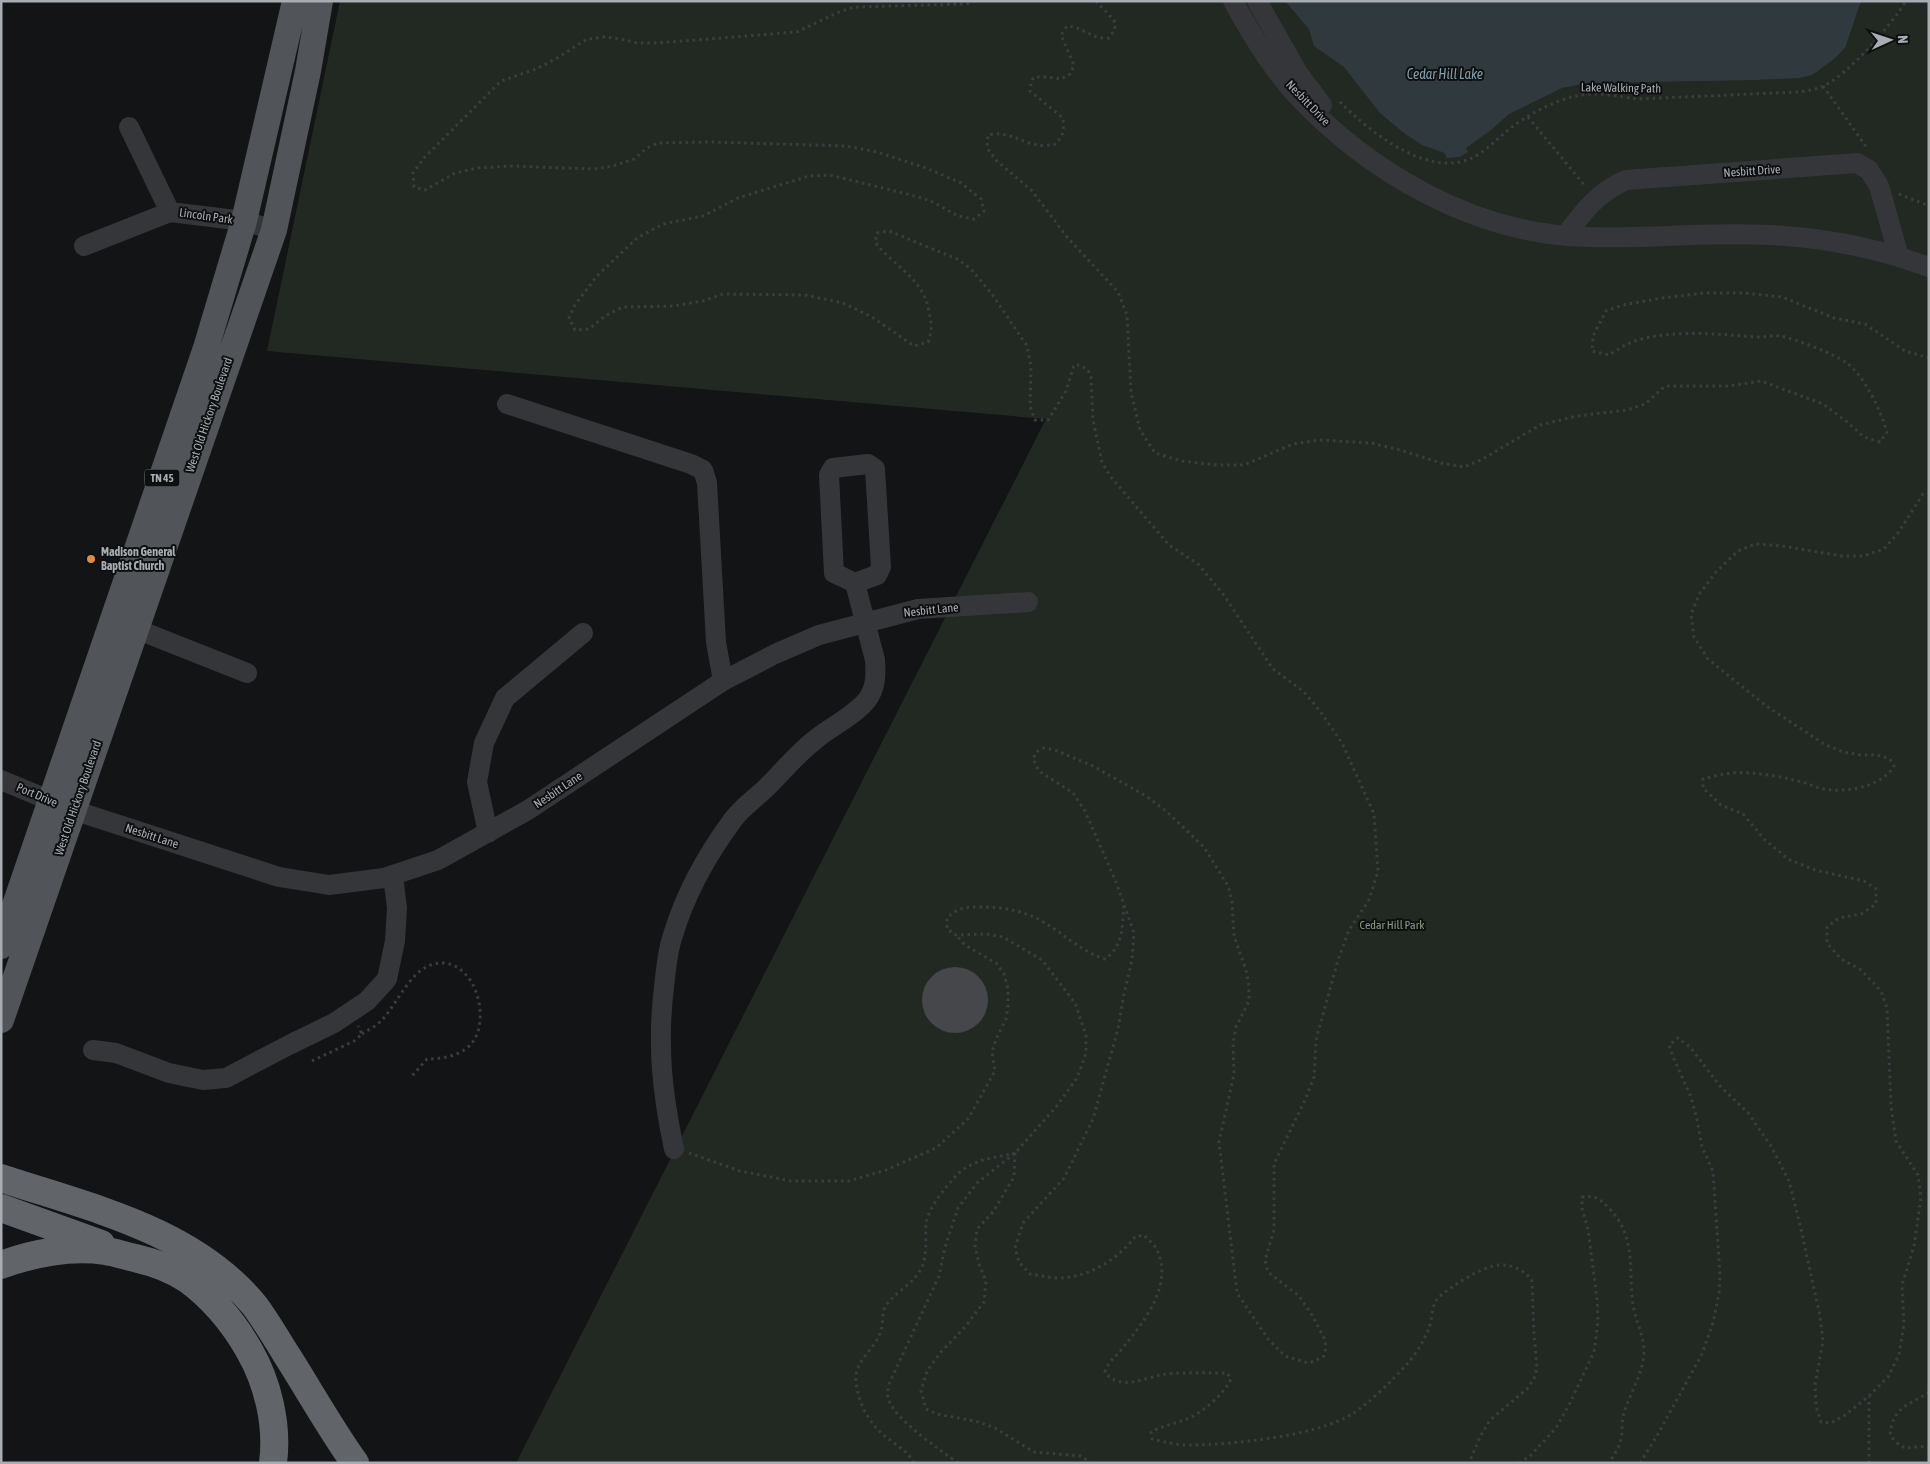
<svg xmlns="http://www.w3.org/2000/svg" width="1930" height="1464" viewBox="0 0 1930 1464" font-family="'Asap Condensed',sans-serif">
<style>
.green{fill:#222922}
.water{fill:#303a3e}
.building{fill:#45474a}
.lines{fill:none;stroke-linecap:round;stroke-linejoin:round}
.path{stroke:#3b3d40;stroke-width:3;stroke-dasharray:2.5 4;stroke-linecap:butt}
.minor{stroke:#353639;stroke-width:20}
.major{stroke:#515458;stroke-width:26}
.highway{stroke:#61656a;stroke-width:28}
.poi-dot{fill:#db8c45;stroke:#0e0f10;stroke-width:2}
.labels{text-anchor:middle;stroke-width:4;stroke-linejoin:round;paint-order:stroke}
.shield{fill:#0e0f10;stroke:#797e82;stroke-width:1}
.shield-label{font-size:11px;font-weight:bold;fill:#a7adb3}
.street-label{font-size:12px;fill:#a7adb3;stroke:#0e0f10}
.poi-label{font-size:12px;font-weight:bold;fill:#a7adb3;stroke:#0e0f10;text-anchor:start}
.park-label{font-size:12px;fill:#849c80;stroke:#0e0f10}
.water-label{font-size:14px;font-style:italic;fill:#829fab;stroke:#0e0f10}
</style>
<rect width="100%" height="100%" fill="#131415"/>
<path class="green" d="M340 1H1929V1463H516L1046 419 267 351Z"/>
<path class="water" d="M1285 1H1861L1845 48 1834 59 1812 75 1799 78 1755 80 1587 83 1562 88 1509 114 1491 130 1466 148 1468 152 1460 157 1446 158 1445 153 1422 145 1404 133 1380 113 1344 67 1314 46 1309 29Z"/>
<path class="building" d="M922 1000a33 33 0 1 1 66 0a33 33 0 1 1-66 0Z"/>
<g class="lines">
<path class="path" d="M975 1 967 4 854 7 839 12 797 32 657 43H637L621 39 604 37 587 39 557 58 536 69 501 81 424 158 413 173 414 187 425 190 455 173 478 168 509 166 594 169 613 166 634 159 647 148 658 143 711 142 846 146 877 152 926 168 961 183 981 199 984 211 974 219 958 216 931 201 915 196 830 175 809 176 738 198 703 216 663 224 637 238 596 277 575 305 569 318 575 330 589 329 605 316 623 307 673 306 703 301 723 294 805 295 843 303 872 317 914 346 928 342C932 331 932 324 929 312 924 278 894 267 875 242L877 233 889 231 957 259 970 268 992 294 1027 346 1031 366 1030 406 1035 420H1048L1066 391 1074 365H1080L1088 370 1091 377 1093 420 1102 462 1110 476 1169 545 1198 564 1223 594 1273 669 1304 692 1320 711 1342 743 1374 814 1378 871 1369 900 1349 930 1338 960 1316 1040 1314 1077 1305 1100 1274 1164V1230L1265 1260 1268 1272 1299 1296 1312 1315 1324 1338 1326 1347 1324 1356 1315 1361 1308 1363 1285 1356 1268 1339 1237 1293 1219 1142 1234 1074 1233 1043 1236 1027 1249 1001V986L1246 970 1234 936 1232 901 1228 886 1204 847 1166 811 1146 796 1093 766 1055 750 1044 748 1036 752 1033 759 1039 771 1073 793 1085 811 1116 882 1134 933 1132 960 1124 994 1118 1029 1093 1119 1064 1178 1023 1223 1015 1248 1019 1262 1030 1274C1039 1275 1049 1278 1058 1278 1088 1278 1117 1260 1135 1237L1144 1235C1148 1240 1155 1245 1157 1250 1173 1284 1146 1319 1125 1345 1118 1355 1109 1360 1105 1372 1121 1393 1146 1376 1167 1374 1187 1372 1207 1373 1227 1373L1231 1379C1222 1396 1203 1413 1184 1420 1173 1424 1162 1426 1151 1432L1152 1439C1164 1442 1176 1445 1189 1445 1231 1445 1317 1436 1352 1414 1366 1406 1394 1379 1405 1366 1415 1356 1424 1341 1429 1328 1433 1318 1431 1303 1440 1296 1454 1285 1482 1266 1500 1265 1512 1264 1527 1272 1532 1281L1534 1335 1537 1368 1534 1379 1527 1389 1490 1420 1480 1437 1469 1463
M1096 1 1114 20 1115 29 1109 38C1092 40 1084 27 1067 26L1061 35 1074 65 1070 74 1061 79 1047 77H1034L1031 82 1030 91 1063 118C1064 130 1064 136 1054 145 1049 145 1042 146 1037 145 1018 141 1009 131 988 135L987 148 997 161 1032 191 1067 237 1118 292 1127 315 1131 392 1140 430 1155 453 1181 461 1217 465H1244L1293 444 1320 440 1371 443 1400 450 1441 463 1464 467 1481 460 1540 425 1577 416 1627 410 1645 404 1665 386H1729L1761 381 1823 404 1846 421 1864 437 1880 442 1887 432C1881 411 1865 377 1847 363 1836 355 1794 338 1780 336 1773 335 1765 337 1757 337 1718 334 1669 329 1632 342 1624 345 1616 351 1609 355L1592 351 1593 336 1606 311 1623 305 1662 298 1706 293H1744L1782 297 1834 318 1865 324 1905 351 1929 358
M1823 86 1867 148
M1340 102C1371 133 1434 184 1479 154 1491 146 1500 136 1512 127 1529 114 1554 101 1576 96 1595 91 1617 96 1637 99L1798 92C1806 91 1814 90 1821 87 1848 76 1891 25 1906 1
M1528 117 1585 186
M1899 194 1929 206
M362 1034C368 1030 376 1026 381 1021 399 1003 412 962 443 963 476 965 489 1016 474 1040 465 1055 443 1059 427 1059L412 1076
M312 1061 354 1041 362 1034 358 1026
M689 1153 740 1171 791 1181H849L886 1170 936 1148 968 1119 995 1071 992 1052 996 1039 1006 1019 1008 1005V989L1004 974 996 963 965 945 956 935
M1015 1153 1014 1177 993 1212 977 1229 975 1246 979 1264 986 1281 984 1302 965 1327 941 1352 927 1371 921 1391 926 1409 937 1414 979 1422 995 1428 1034 1452 1081 1456 1091 1463
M1929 1392C1908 1406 1893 1406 1890 1435 1908 1458 1911 1442 1929 1448
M914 1463C908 1451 896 1445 886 1437 870 1425 858 1403 856 1382 854 1359 876 1350 881 1330 884 1321 881 1311 887 1304 897 1291 913 1284 921 1269 928 1255 925 1239 926 1224 927 1210 946 1186 956 1176 972 1159 994 1158 1015 1153
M958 1463C940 1450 899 1422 890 1403 886 1397 888 1391 889 1384L939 1276 945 1247 958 1208 977 1183 1015 1153 1056 1107 1077 1078 1086 1053V1035L1075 1003 1042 960 1003 937 987 934 956 935 947 929V918C958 907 966 907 982 907 1004 907 1026 911 1045 923 1065 935 1082 952 1105 959 1124 946 1122 926 1124 905
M1519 1463 1530 1456 1556 1428 1569 1405 1594 1352 1598 1321 1597 1299 1588 1229 1582 1208V1197C1595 1195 1600 1199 1609 1208 1637 1238 1628 1267 1633 1304 1635 1320 1644 1335 1644 1352 1643 1374 1630 1393 1624 1413 1621 1421 1623 1431 1621 1439 1619 1448 1614 1455 1609 1463
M1640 1463 1658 1434 1702 1354 1713 1323 1719 1293 1720 1275 1713 1171 1702 1147 1697 1120 1691 1097 1674 1059 1669 1045 1678 1038 1690 1047 1720 1086 1748 1113 1771 1146 1789 1181 1801 1229 1820 1316 1823 1341 1815 1385 1816 1406 1821 1422 1831 1423 1845 1415 1869 1396 1888 1377 1899 1355 1904 1324 1902 1285 1914 1246 1921 1197 1918 1175 1896 1141 1891 1106 1887 1008 1881 991 1861 970 1841 959 1827 943V927L1839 918 1861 914 1876 904V889L1864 881 1815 870 1788 859 1764 839 1743 814 1721 805 1703 788V779C1718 775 1733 771 1749 773 1765 774 1782 777 1798 781 1807 783 1815 787 1824 789 1846 793 1882 787 1894 766L1890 759 1877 755H1861L1843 752 1824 744 1765 705 1708 659 1694 637 1691 614 1700 593 1716 572 1738 551 1755 544 1782 546 1842 556H1863L1884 549 1898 533 1923 494 1929 493
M1869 1463V1397"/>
<path class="minor" d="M1233 1C1250 32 1269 64 1292 90 1367 172 1475 235 1588 237 1648 239 1708 232 1767 235 1812 237 1856 244 1899 257
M1257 1 1298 73 1322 105
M129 127 170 212
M1565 236C1584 211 1597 193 1626 180L1857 163 1869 170 1879 186 1899 257 1929 267
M84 246 170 212 244 221 274 230
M507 404 691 464 703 470 707 483 716 642 723 681
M136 629 247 673
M1 780 73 810 279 877 329 885 384 878 438 860 528 810 723 681 775 654 819 635 918 609 1028 602
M488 833 477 782 484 743 505 698 583 633
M93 1050 116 1053 169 1073 203 1080 226 1078 289 1045 334 1023 367 1001 387 979 395 941 397 908 393 876
M674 1149C662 1092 657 1045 664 987 666 970 667 952 673 935 685 895 707 855 732 821 741 808 756 798 767 787 783 771 798 753 816 739 832 726 854 716 867 700 876 688 876 675 875 660L855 583 877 575 881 567 875 469 868 464 833 468 829 475 834 573 855 583"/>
<path class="major" d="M1 946 206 348 244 221 295 1
M1 1020 274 230 308 71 320 1"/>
<path class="highway" d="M1 1178C91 1208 193 1230 255 1306 266 1321 276 1338 286 1354 309 1390 330 1428 355 1463
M1 1208 101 1244
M1 1265C33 1253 71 1246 105 1251 115 1252 125 1256 135 1258 152 1262 172 1269 187 1279 213 1298 233 1322 249 1350 268 1383 278 1425 273 1463"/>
</g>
<circle class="poi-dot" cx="91" cy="559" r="5"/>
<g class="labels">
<rect class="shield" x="144.5" y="469.5" width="35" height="17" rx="4"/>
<g class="shield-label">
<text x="162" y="482">TN 45</text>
</g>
<g class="street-label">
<text transform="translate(1621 88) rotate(1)" y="4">Lake Walking Path</text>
<text transform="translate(1308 103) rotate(46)" y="4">Nesbitt Drive</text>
<text transform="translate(1752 171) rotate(-4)" y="4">Nesbitt Drive</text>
<text transform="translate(206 216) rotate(8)" y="4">Lincoln Park</text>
<text transform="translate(209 415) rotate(-71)" y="4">West Old Hickory Boulevard</text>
<text transform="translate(931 610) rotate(-6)" y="4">Nesbitt Lane</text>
<text transform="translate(558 790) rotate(-34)" y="4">Nesbitt Lane</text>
<text transform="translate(37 795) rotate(23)" y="4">Port Drive</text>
<text transform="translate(78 798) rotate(-71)" y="4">West Old Hickory Boulevard</text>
<text transform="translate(152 836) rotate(18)" y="4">Nesbitt Lane</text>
</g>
<g class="poi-label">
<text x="101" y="556">Madison General<tspan x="101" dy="14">Baptist Church</tspan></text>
</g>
<g class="park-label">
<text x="1392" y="929">Cedar Hill Park</text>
</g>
<g class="water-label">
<text x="1445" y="79">Cedar Hill Lake</text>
</g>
</g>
<rect width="1930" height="1464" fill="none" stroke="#a7adb3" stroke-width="5"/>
<g transform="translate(1890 40) rotate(87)" stroke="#0e0f10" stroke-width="4" paint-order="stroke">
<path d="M0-4L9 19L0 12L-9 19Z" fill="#a7adb3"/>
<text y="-8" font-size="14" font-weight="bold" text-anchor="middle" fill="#a7adb3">N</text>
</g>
</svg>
